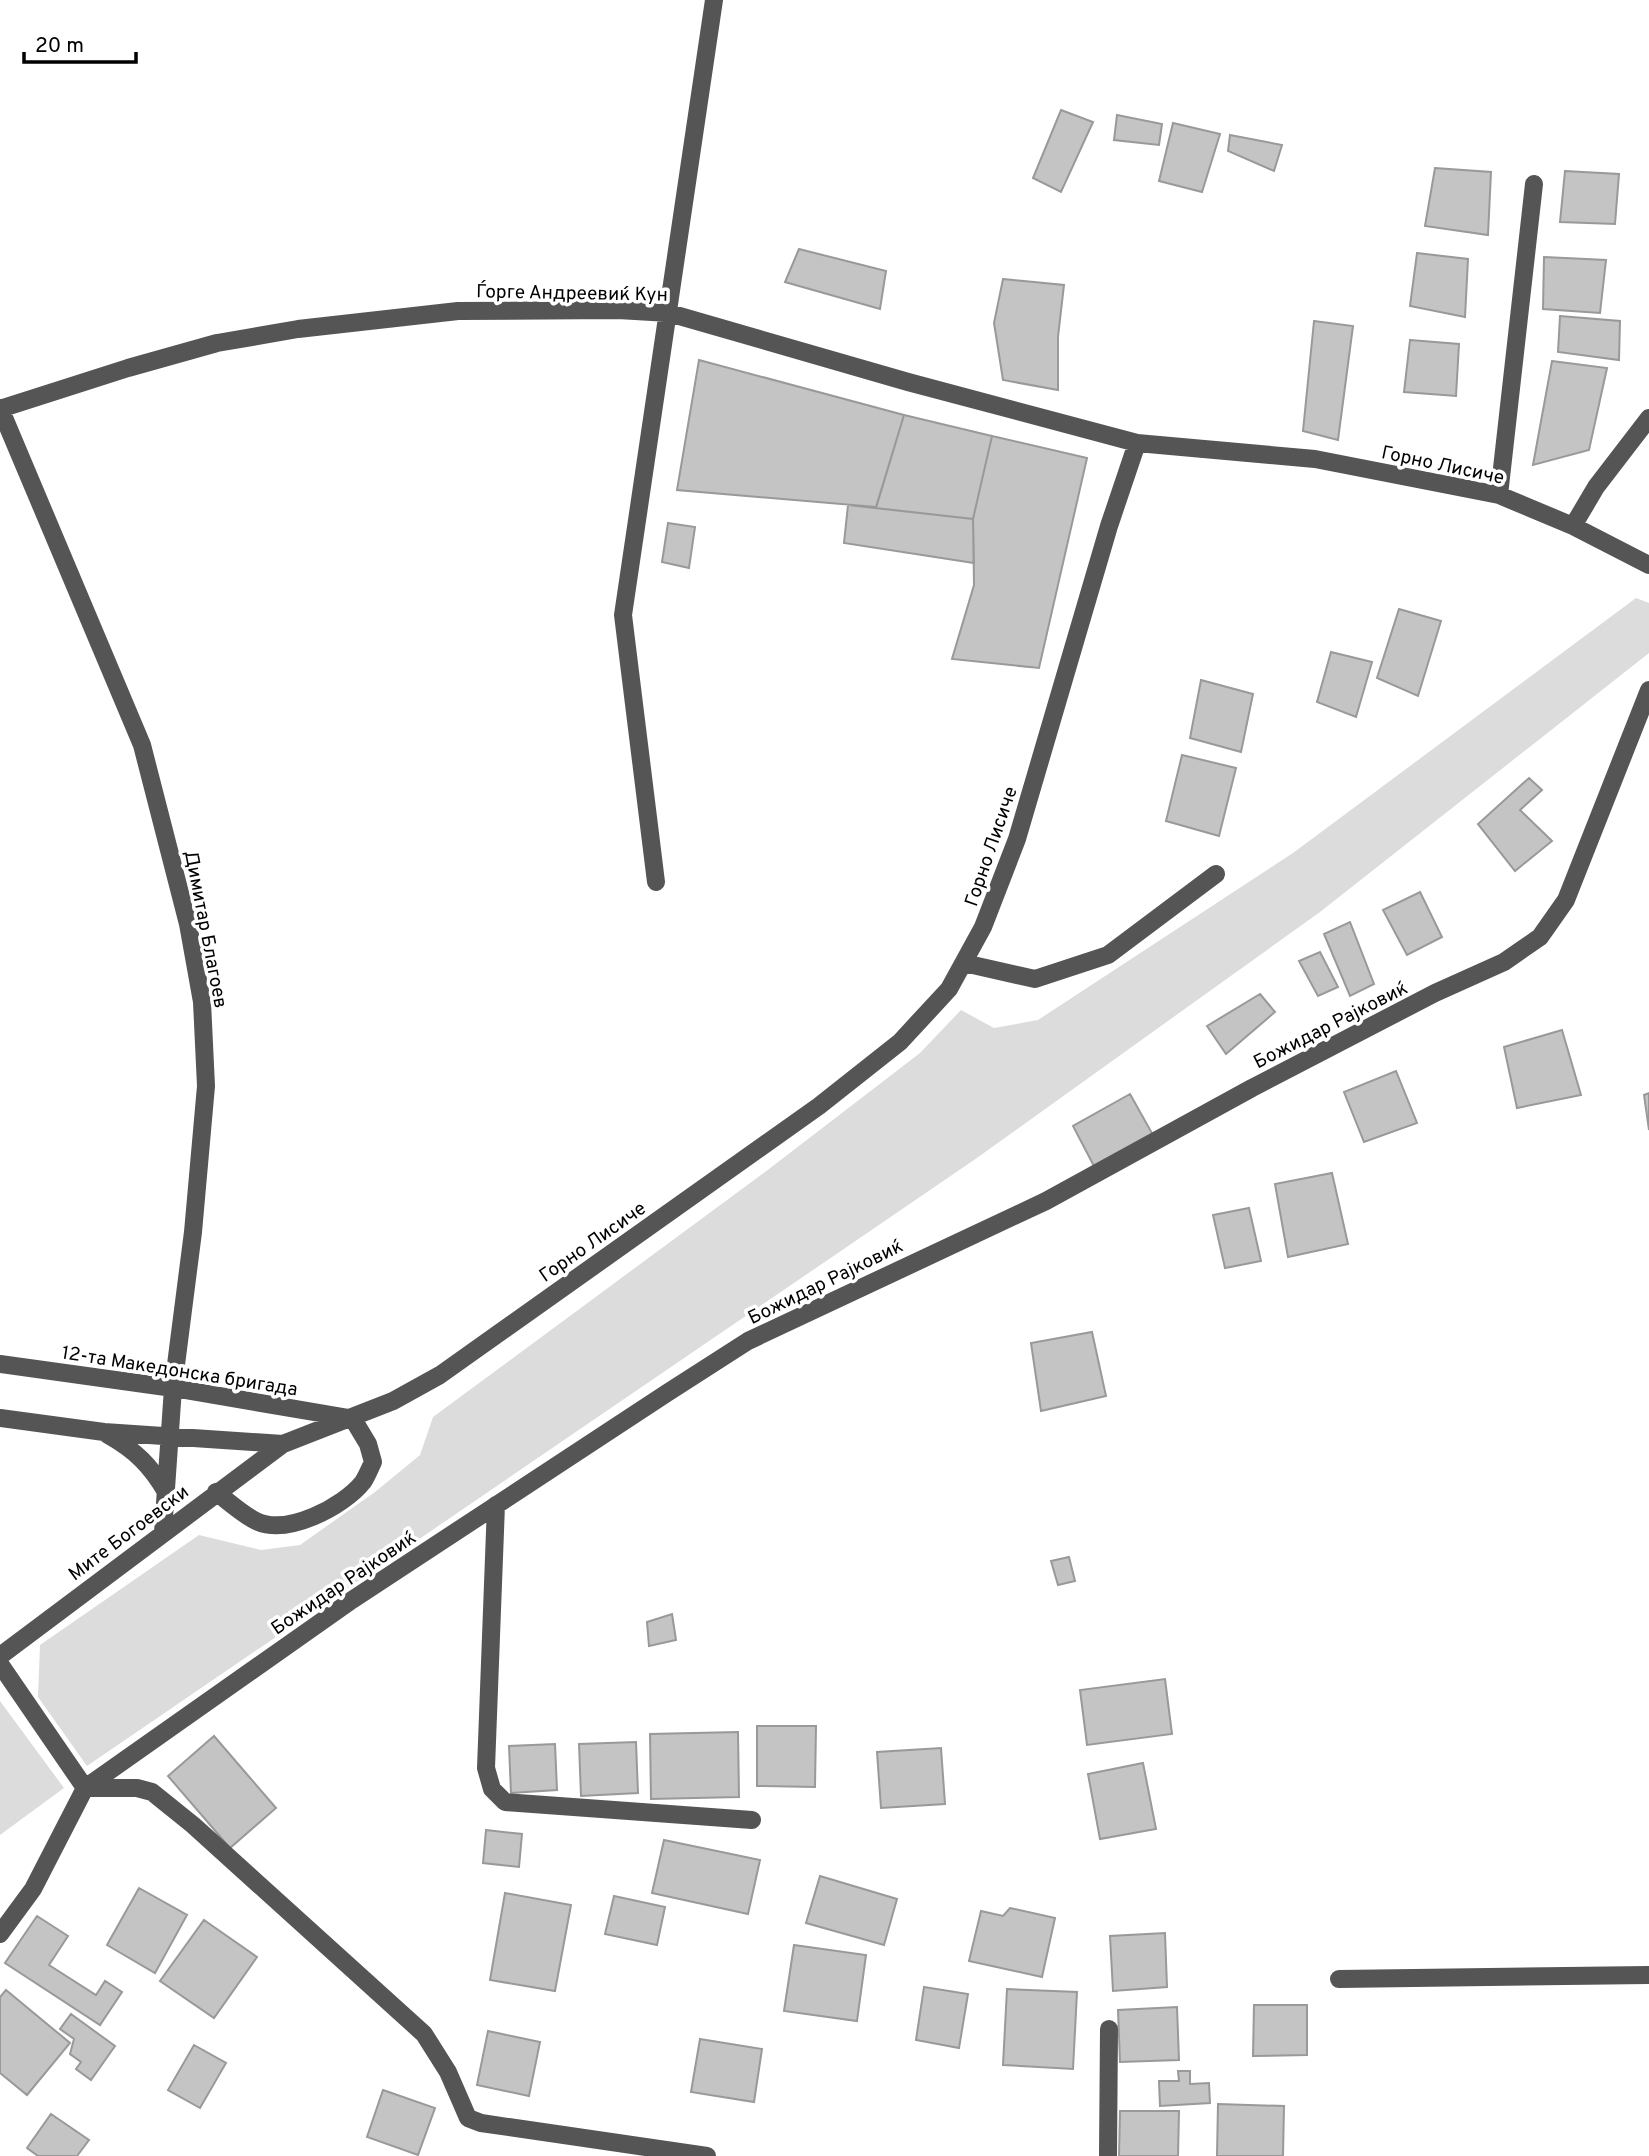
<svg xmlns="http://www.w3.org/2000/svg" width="1649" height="2156" viewBox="0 0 1649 2156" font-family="Overpass,sans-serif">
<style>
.green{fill:#dcdcdc}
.building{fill:#c4c4c4;stroke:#999;stroke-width:2}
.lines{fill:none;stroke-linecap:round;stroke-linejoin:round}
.minor{stroke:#555;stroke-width:18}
.labels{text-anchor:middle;stroke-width:7;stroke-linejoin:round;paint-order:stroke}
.street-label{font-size:19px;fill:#000;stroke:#fff}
</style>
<rect width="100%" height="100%" fill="#fff"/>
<path class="green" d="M1636 598 1649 603V653L1320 912 974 1160 87 1766 38 1697 40 1645 199 1535 261 1550 300 1545 375 1492 420 1455 433 1417 769 1169 920 1053 961 1010 994 1028 1038 1020 1293 853Z
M0 1701 64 1788 0 1835Z"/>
<path class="building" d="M1061 110 1093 122 1061 192 1033 178Z
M1117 115 1162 124 1159 145 1114 140Z
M1173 123 1220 134 1202 192 1159 181Z
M1230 135 1282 145 1274 171 1228 151Z
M1435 168 1491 172 1488 235 1425 226Z
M1565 171 1619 174 1615 224 1560 222Z
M799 249 886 271 880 309 785 282Z
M1417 253 1468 259 1465 317 1410 306Z
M1544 257 1606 260 1600 313 1543 309Z
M1003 279 1064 285 1058 337V390L1003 380 994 323Z
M1560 316 1620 321 1619 360 1558 352Z
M1314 321 1353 326 1338 440 1303 431Z
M1410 340 1459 344 1456 396 1404 392Z
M699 360 904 415 876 507 677 490Z
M1552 361 1607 368 1589 450 1533 465Z
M904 415 992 436 973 519 876 508Z
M992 436 1087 458 1039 668 952 659 974 585 973 519Z
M848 505 973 519 974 563 844 543Z
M668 523 695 527 689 568 662 562Z
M1399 609 1441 621 1418 696 1377 678Z
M1331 652 1372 662 1356 717 1317 702Z
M1201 680 1253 694 1241 752 1190 738Z
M1182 755 1236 768 1219 836 1166 821Z
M1529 778 1542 790 1520 810 1552 841 1515 871 1478 824Z
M1420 892 1442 937 1407 955 1383 910Z
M1350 922 1374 984 1350 996 1324 934Z
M1320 952 1338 987 1318 996 1299 961Z
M1260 994 1275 1012 1226 1054 1207 1026Z
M1562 1030 1581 1095 1517 1108 1504 1047Z
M1396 1071 1417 1123 1364 1142 1344 1092Z
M1649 1093V1130L1644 1095Z
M1130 1094 1153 1135 1095 1168 1073 1126Z
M1332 1173 1348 1244 1288 1257 1275 1184Z
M1249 1208 1261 1261 1225 1268 1213 1215Z
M1092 1332 1106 1396 1041 1411 1031 1343Z
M1069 1557 1075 1581 1058 1585 1051 1561Z
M672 1614 676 1640 649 1646 647 1622Z
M1165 1679 1172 1734 1087 1745 1080 1690Z
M757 1726H816L815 1787 757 1786Z
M738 1732 739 1797 651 1799 650 1734Z
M214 1736 276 1808 230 1848 168 1776Z
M636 1742 638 1793 581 1796 579 1744Z
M555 1744 557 1790 511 1793 509 1746Z
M941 1748 945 1804 881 1808 877 1752Z
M1143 1763 1156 1829 1100 1839 1088 1774Z
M486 1830 522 1834 519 1867 483 1863Z
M664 1840 760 1860 748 1914 652 1893Z
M820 1876 897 1899 884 1945 806 1923Z
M139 1888 187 1915 155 1973 107 1945Z
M505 1893 571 1905 555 1991 490 1980Z
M614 1896 665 1907 657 1945 605 1934Z
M1010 1908 1055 1918 1042 1977 969 1961 981 1911 1003 1916Z
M37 1916 68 1936 49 1965 96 1995 105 1981 122 1992 100 2025 5 1963Z
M204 1920 257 1957 214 2018 160 1981Z
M1165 1933 1167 1987 1113 1991 1110 1936Z
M794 1945 866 1955 857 2021 784 2011Z
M924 1987 968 1994 959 2048 916 2040Z
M1007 1989 1077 1992 1073 2069 1003 2065Z
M6 1990 70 2043 27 2095 0 2073V1997Z
M1254 2005H1307V2055L1253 2056Z
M1177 2007 1179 2060 1120 2062 1118 2010Z
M71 2014 115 2046 91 2080 76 2069 81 2062 70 2054 74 2039 60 2029Z
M488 2031 540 2042 529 2096 477 2085Z
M700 2039 762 2049 754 2102 691 2092Z
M194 2045 226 2063 200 2108 168 2090Z
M1178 2071H1190V2084L1209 2083 1210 2103 1160 2106 1159 2081H1179Z
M383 2090 435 2108 418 2155 367 2137Z
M1218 2104 1284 2106 1283 2156H1217Z
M1120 2111H1179L1178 2156H1119Z
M51 2114 89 2140 77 2156H38L27 2148Z"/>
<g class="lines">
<path class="minor" d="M0 408 142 745 188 924 202 1002 206 1086 193 1232 173 1388 163 1532
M0 409 128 368 217 343 298 329 458 311 618 310 669 313 908 382 1137 443 1315 459 1499 495 1573 526 1649 565
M1499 495 1534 184
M1573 526 1596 487 1649 418
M656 882 623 615 714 0
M964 963 1035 979 1108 955 1216 874
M0 1364 173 1388 349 1418
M0 1418 104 1432 283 1444
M108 1435C135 1450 151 1466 166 1492
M216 1492C228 1501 242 1514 256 1521 287 1536 343 1507 363 1482 367 1476 370 1468 373 1462L368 1444 353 1419
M496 1505 486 1768 492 1789 505 1802 752 1820
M0 1656 283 1444 393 1401 440 1375 819 1106 900 1042 949 989 983 927 1017 839 1109 526 1137 443
M0 1664 85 1788
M85 1788H137L152 1792 193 1825 424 2034 448 2072 468 2118 481 2123 707 2156
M0 1934 33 1889 85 1788 352 1600 667 1393 748 1341 1046 1201 1252 1088 1435 993 1504 962 1540 937 1566 900 1649 690
M1339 1979 1649 1975
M1108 2156 1109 2029"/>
</g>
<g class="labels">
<g class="street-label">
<text transform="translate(572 292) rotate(1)" y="7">Ѓорге Андреевиќ Кун</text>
<text transform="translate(1443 464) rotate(12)" y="7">Горно Лисиче</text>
<text transform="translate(990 846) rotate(-71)" y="7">Горно Лисиче</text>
<text transform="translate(207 929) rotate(79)" y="7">Димитар Благоев</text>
<text transform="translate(1330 1024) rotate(-27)" y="7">Божидар Рајковиќ</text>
<text transform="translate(592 1241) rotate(-35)" y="7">Горно Лисиче</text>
<text transform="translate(825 1281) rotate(-26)" y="7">Божидар Рајковиќ</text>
<text transform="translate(180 1370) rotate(9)" y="7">12-та Македонска бригада</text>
<text transform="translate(128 1532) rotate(-37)" y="7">Мите Богоевски</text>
<text transform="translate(343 1582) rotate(-34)" y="7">Божидар Рајковиќ</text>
</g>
</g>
<path d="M24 52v10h112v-10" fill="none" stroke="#000000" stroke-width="3.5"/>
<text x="35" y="52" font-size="21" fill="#000000" stroke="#ffffff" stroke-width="5" paint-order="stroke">20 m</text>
</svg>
